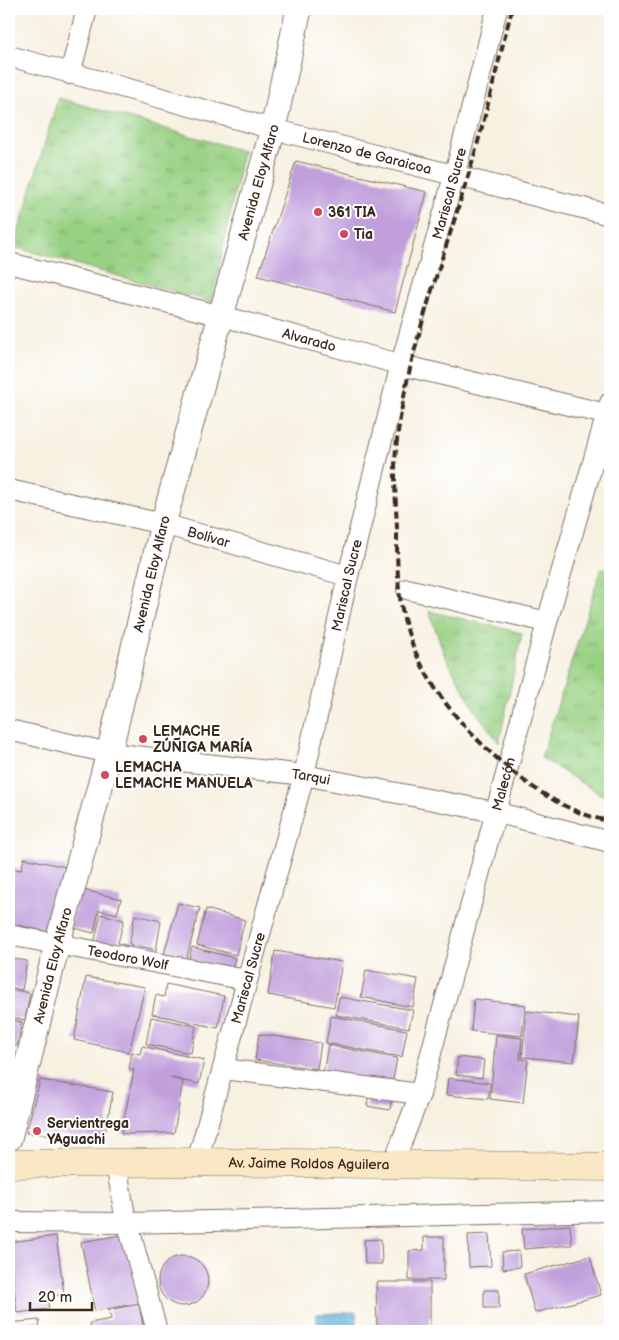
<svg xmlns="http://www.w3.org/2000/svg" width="619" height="1340" viewBox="0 0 619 1340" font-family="'Balsamiq Sans',sans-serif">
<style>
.grass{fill:url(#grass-tufts);stroke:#6a7e51}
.water{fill:url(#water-rules);stroke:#50727f}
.building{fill:#c09fdb}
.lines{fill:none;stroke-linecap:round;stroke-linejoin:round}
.minor-casing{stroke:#7d7062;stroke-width:22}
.tertiary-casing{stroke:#7d7062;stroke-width:27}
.secondary-casing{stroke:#7d7062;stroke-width:29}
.minor{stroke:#fff;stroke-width:20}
.tertiary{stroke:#fff;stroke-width:25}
.secondary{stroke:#fae7c3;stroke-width:28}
.rail{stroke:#3b2a1e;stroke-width:4;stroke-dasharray:8 4;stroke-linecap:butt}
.poi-dot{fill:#d1495b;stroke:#fff;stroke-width:2}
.labels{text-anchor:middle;stroke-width:4;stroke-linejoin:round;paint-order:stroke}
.street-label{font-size:14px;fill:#3b2a1e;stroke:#fff}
.poi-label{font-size:14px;font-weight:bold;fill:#3b2a1e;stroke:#fff;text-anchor:start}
</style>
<defs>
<pattern id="grass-tufts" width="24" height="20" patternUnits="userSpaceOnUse" patternTransform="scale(1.25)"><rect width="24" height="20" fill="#99d184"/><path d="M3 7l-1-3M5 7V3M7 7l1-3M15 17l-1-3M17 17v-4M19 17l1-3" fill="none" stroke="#7eaa6b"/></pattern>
<pattern id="water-rules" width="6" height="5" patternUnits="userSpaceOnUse" patternTransform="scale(1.25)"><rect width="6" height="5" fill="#64b9e0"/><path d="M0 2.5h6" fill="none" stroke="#5497b5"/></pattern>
</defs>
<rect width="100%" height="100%" fill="#fff"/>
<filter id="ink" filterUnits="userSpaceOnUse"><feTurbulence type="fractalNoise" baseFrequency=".02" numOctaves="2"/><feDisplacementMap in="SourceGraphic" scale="10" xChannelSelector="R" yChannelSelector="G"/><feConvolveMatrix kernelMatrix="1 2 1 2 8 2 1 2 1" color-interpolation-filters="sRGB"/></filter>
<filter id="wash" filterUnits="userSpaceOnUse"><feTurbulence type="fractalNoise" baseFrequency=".0096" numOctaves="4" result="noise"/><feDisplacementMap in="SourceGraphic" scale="20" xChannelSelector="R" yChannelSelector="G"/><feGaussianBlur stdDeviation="1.12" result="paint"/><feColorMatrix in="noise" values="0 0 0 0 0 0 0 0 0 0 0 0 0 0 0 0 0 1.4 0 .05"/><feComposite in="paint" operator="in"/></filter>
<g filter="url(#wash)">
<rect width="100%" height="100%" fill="#f7f1e1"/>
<path class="grass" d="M58 98 243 151 212 302 14 247Z
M610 567V797L600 794 541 758 601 569Z
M429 611 522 633 499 743 475 710 444 654Z"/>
<path class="water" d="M356 1312 358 1331H318L316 1314Z"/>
<g id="blocks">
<path class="building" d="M296 161 427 192 395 312 258 276Z
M24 858 66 867 52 933 9 923V868L21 870Z
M79 889 121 899 117 914 99 910 94 933 70 927Z
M178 903 200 908 185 964 163 958Z
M206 909 245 920 236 955 197 945Z
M101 914 124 920 118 943 131 947 129 955 93 947Z
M135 915 161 921 156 950 129 944Z
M192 947 235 958 231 974 188 962Z
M275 951 342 962 334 1007 268 995Z
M9 958 27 961 22 990 9 987Z
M366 970 418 979 413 1007 361 997Z
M86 977 145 987 129 1052 74 1040Z
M166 984 224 996 218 1028 152 1014 156 995 164 997Z
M9 989 30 993 25 1020 9 1017Z
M339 997 413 1010 409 1028 336 1015Z
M474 999 526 1005 522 1036 471 1031Z
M527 1011 579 1017 574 1062 522 1057Z
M331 1016 407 1030 402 1057 326 1043Z
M151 1017 196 1026 191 1053 146 1044Z
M9 1019 22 1022 17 1046 9 1044Z
M259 1034 321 1043 317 1069 255 1060Z
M496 1035 522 1038 520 1059 528 1060 523 1103 490 1099Z
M328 1045 397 1058 392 1086 323 1073Z
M142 1046 204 1060 199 1084 171 1078 183 1081 174 1133 121 1134 134 1070 129 1069 132 1052 140 1054Z
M458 1057 484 1060 482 1078 456 1075Z
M448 1078 490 1083 488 1099 446 1095Z
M40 1080 113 1092 104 1138 26 1133Z
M369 1092 392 1095 390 1110 367 1106Z
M570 1225 572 1245 524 1249 522 1229Z
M126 1234 139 1303 95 1311 81 1242Z
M489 1234 491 1266 469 1267 468 1235Z
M56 1236 64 1294 47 1297 49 1309 17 1313 9 1242Z
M424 1237H444V1280H409V1251L424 1250Z
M381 1239 382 1264H365L364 1240Z
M519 1251 520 1267 503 1269 502 1252Z
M158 1281a25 25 0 1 1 50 0a25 25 0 1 1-50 0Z
M590 1256 601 1295 535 1313 524 1274Z
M376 1282H430V1331H377Z
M484 1290H499V1308H484Z
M139 1304 144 1331H92L90 1323 111 1319 109 1310Z
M39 1320 40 1331H9V1323Z"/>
</g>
</g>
<g filter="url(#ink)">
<use href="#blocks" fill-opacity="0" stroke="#7d7062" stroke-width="1"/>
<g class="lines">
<defs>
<g id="minor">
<path id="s1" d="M9 56 273 129 610 215"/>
<path d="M70 74 87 9"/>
<path id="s2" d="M9 263 222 316 410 367 610 415"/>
<path id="s3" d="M9 490 163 524 348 576"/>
<path d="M407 589 547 622"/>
<path id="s4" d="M9 730 109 753 304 775 495 812 610 842"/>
<path id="s5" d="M9 935 247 980"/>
<path d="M223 1069 420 1094"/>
<path id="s6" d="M197 1162 304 775 348 576 401 364 455 173 497 9"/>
<path d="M116 1163 124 1210 157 1331"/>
<path id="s7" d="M393 1164 420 1094 547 622 610 403"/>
<path d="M9 1222 128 1223 610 1211"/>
</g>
<g id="tertiary">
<path id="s8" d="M9 1138 57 945 109 753 163 524 273 129 299 9"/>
</g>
<g id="secondary">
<path id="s9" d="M9 1164 197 1162 610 1167"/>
</g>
</defs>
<use href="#minor" class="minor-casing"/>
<use href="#tertiary" class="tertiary-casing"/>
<use href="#secondary" class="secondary-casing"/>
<use href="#minor" class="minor"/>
<use href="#tertiary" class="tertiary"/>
<use href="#secondary" class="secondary"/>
<path class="rail" d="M512 9C496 69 483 130 464 189 439 271 407 355 397 440 393 469 396 500 397 529 397 560 397 596 406 626 420 674 451 715 487 749 519 780 565 814 610 821"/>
</g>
</g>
<g class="poi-dot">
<circle cx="318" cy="212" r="5"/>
<circle cx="344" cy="234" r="5"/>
<circle cx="143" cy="739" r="5"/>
<circle cx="105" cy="775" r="5"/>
<circle cx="37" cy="1131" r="5"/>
</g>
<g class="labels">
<g class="street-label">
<text dy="5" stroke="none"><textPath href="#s1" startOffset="371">Lorenzo de Garaicoa</textPath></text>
<text dy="5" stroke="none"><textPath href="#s8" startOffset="988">Avenida Eloy Alfaro</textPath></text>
<text dy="5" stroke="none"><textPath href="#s6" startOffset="1001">Mariscal Sucre</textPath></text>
<text dy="5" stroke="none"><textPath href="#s2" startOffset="310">Alvarado</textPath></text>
<text dy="5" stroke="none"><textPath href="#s3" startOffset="205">Bolívar</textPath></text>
<text dy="5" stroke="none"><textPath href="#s8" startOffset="582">Avenida Eloy Alfaro</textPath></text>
<text dy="5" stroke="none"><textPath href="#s6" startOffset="596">Mariscal Sucre</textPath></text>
<text dy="5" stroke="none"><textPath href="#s4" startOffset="306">Tarqui</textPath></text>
<text dy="5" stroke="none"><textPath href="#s7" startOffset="396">Malecón</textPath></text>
<text dy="5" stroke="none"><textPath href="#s5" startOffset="121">Teodoro Wolf</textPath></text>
<text dy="5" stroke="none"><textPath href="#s8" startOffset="178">Avenida Eloy Alfaro</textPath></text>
<text dy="5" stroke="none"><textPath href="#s6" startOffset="191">Mariscal Sucre</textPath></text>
<text dy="5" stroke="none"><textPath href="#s9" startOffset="300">Av. Jaime Roldos Aguilera</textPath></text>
</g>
<g class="poi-label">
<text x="328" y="217">361 TIA</text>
<text x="354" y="239">Tia</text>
<text x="153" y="736">LEMACHE<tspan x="153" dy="16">ZÚÑIGA MARÍA</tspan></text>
<text x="115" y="772">LEMACHA<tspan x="115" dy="16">LEMACHE MANUELA</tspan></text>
<text x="47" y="1128">Servientrega<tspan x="47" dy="16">YAguachi</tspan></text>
</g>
</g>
<rect width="619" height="1340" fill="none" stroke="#fff" stroke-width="30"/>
<path d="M30 1302v8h62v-8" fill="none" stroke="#3b2a1e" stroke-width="2.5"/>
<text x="38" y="1302" font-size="15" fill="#3b2a1e" stroke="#ffffff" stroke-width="4" paint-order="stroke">20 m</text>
</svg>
